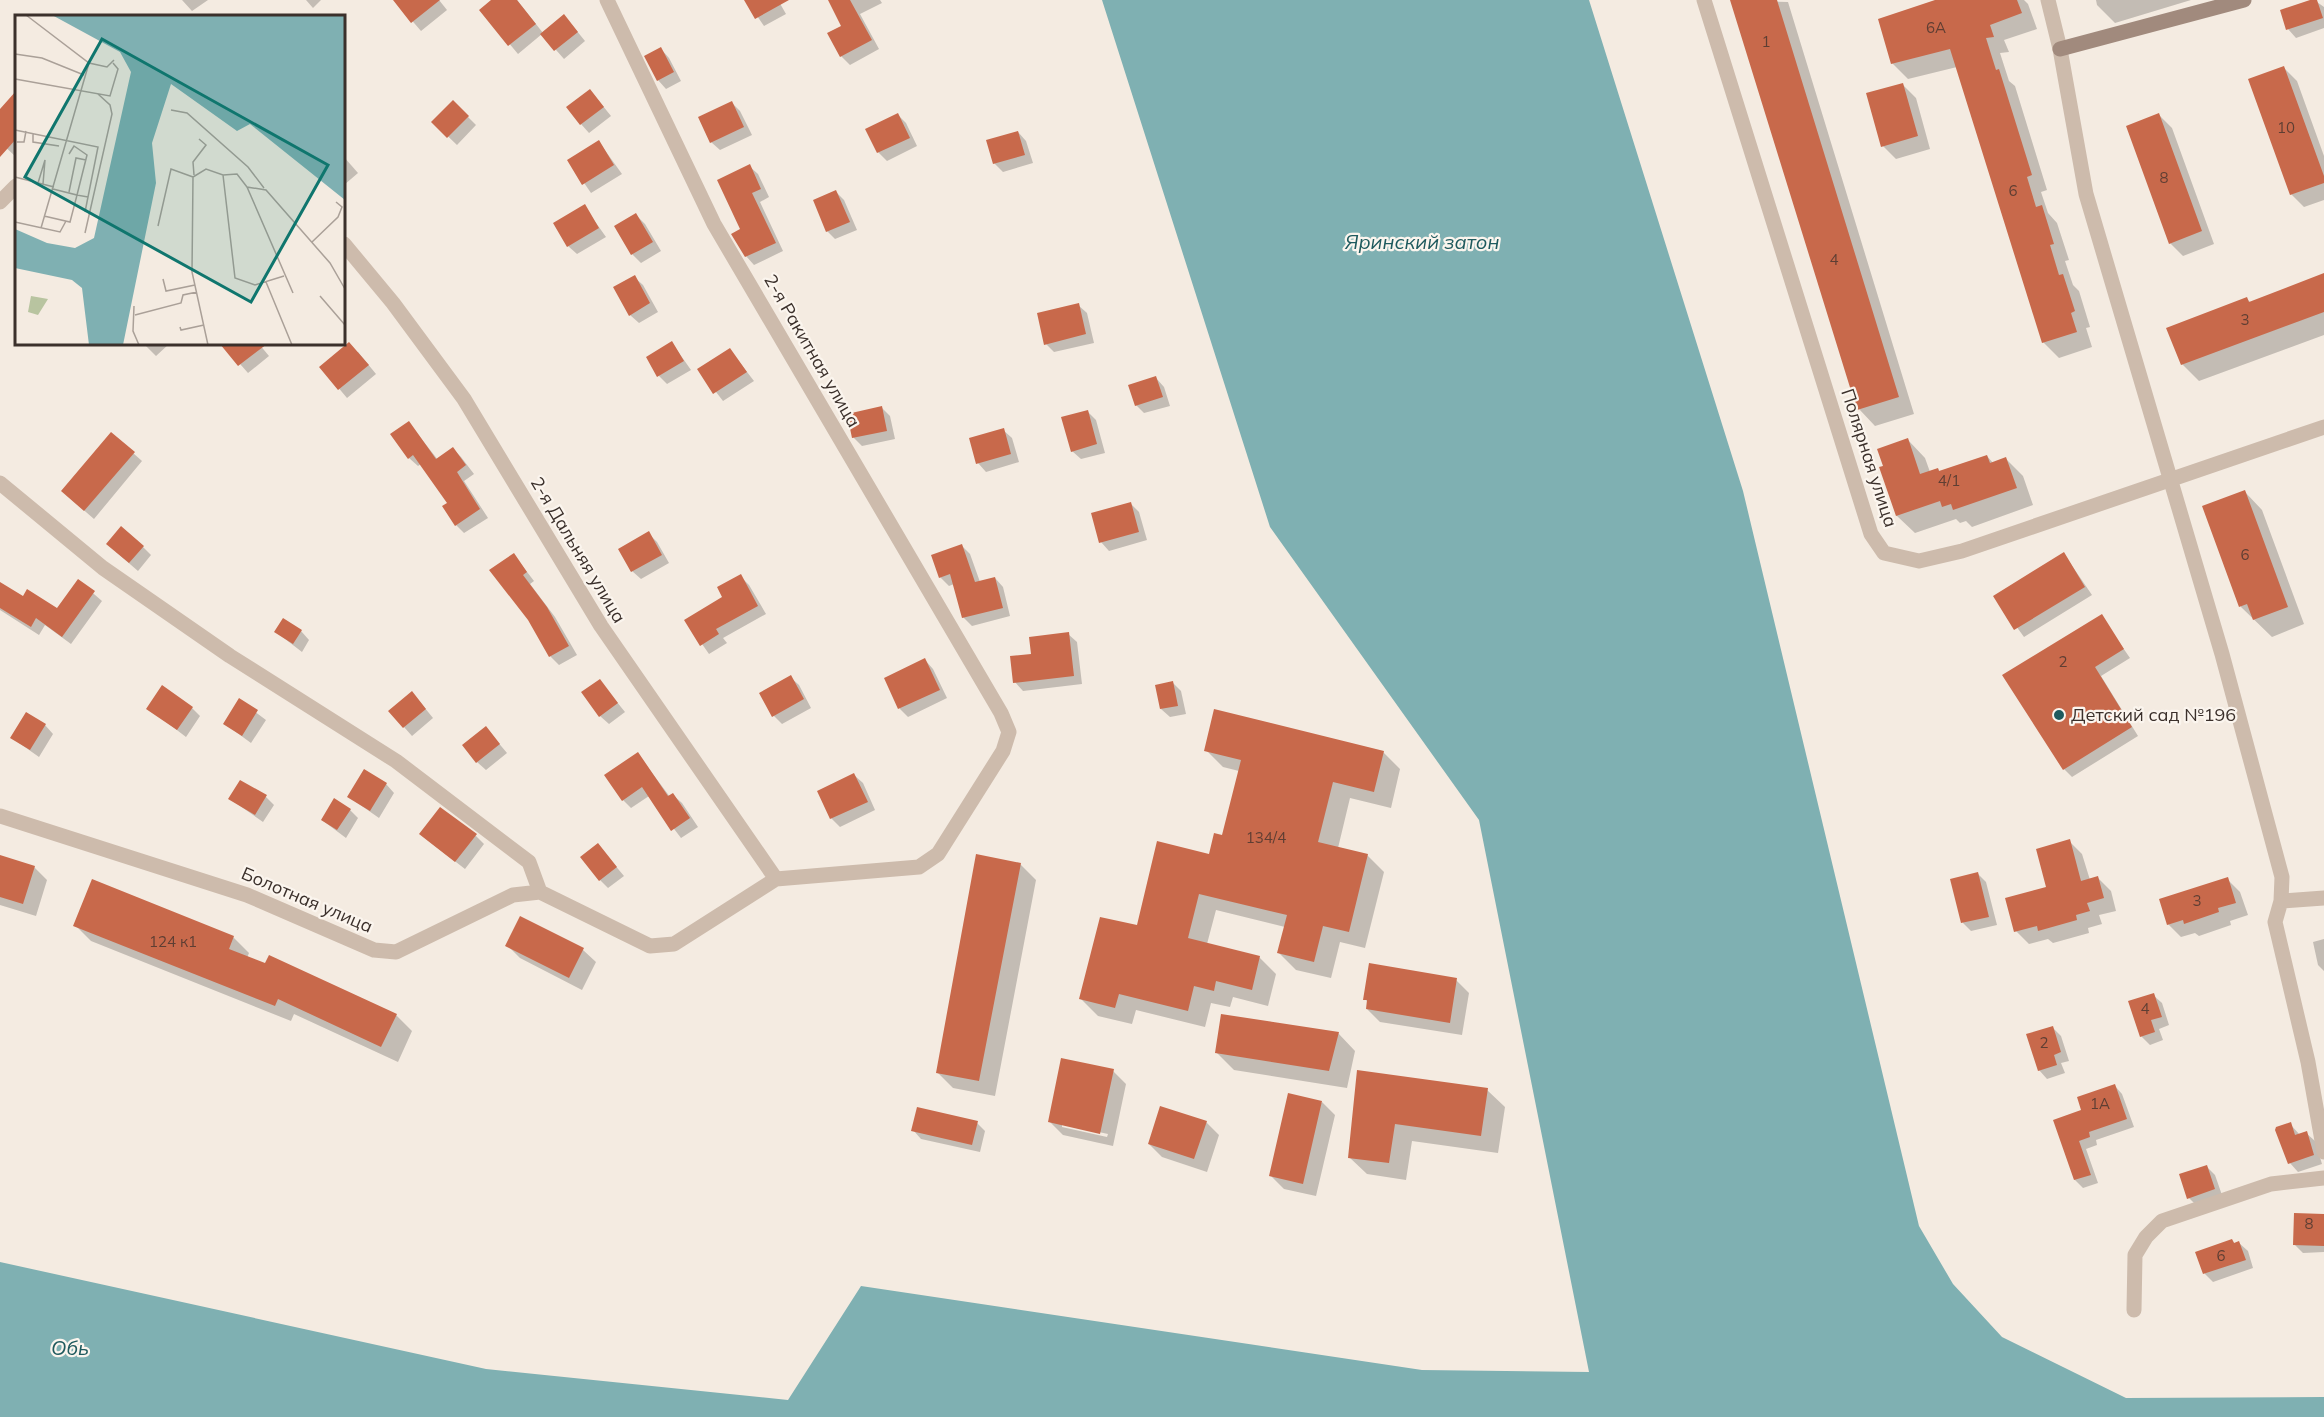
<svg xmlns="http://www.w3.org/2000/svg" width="2324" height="1417" viewBox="0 0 2324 1417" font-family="Mulish,sans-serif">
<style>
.water{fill:#7fb0b2}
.shadow{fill:#0003;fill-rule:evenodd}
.building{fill:#c8694b}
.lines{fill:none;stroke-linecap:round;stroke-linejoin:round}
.street{stroke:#cdbbac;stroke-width:15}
.secondary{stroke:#a18a7d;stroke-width:15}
.poi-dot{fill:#1f5a5e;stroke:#fbf5ee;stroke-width:2}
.labels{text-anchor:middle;stroke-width:4.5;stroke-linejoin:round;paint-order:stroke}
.number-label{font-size:15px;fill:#5e3e33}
.street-label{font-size:18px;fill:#3b302b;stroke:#fbf5ee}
.poi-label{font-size:18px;fill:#3b302b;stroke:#fbf5ee;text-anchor:start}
.water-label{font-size:20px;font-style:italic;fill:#1f5a5e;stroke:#fbf5ee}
.inset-road{fill:none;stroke:#aaa098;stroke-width:1.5}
.view{fill:#0f766e;fill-opacity:0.15;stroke:#0f766e;stroke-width:3}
.inset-edge{fill:none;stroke:#3b302b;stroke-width:3}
</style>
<rect width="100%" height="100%" fill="#f4ebe1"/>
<path class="water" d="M1102 0H1589L1743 491 1919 1226 1953 1284 2002 1337 2126 1398 2324 1397V1417H0V1262L486 1369 788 1400 861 1286 1422 1370 1589 1372 1479 820 1270 527Z"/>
<path class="shadow" d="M182 0H208L192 11Z
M306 0H321L313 8Z
M399 0H439L447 10 421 31 396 2Z
M494 0H517L543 33 572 25 585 41 564 59 542 34 518 54 481 10Z
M746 0H778L786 14 764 26Z
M830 0H880L882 3 860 14 879 49 850 65 841 56 829 34 843 27Z
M1732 0 1788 2 1914 414 1875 426 1859 409Z
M1940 0H2024L2028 4 2037 29 2004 40 2009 52 2000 53 2009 81 2015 86 2047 190 2041 192 2048 213 2057 223 2069 260 2065 261 2073 285 2079 291 2090 327 2086 328 2092 347 2059 358 2043 342 1957 67 1908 79 1892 63Z
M2096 0H2191L2115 23 2097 5Z
M2314 0 2324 7V28L2296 38 2288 29Z
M661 49 669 58 681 81 666 89 658 80Z
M2284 68 2297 81 2324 156V200L2304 207 2291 194Z
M1903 85 1916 98 1930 149 1896 159 1883 146Z
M590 90 611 116 589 133 581 124Z
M16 93V157L0 142V111Z
M453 102 476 125 457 145 433 122Z
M732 103 740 111 752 135 720 150 711 142Z
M898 115 906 123 917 146 887 161 878 152Z
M2159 115 2172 128 2214 244 2183 256 2170 243Z
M1018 132 1026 141 1033 163 1003 172 994 163Z
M599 142 622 174 591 193 569 161Z
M344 157 358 173 344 185Z
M749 166 758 174 769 197 760 202 783 251 754 265 746 256 742 230Z
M836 192 844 200 857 230 835 239 827 231Z
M584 206 606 237 577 254 568 246Z
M636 215 645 224 661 251 641 263 632 254 616 226Z
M2324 274V335L2199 381 2182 364 2247 299 2251 303Z
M634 277 643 285 658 312 639 323 630 315Z
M1078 305 1087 313 1094 343 1054 352 1046 344Z
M672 343 691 370 667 384 659 376Z
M144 344H169L156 356Z
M232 344H259L269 356 248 373 226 348Z
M730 350 754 381 723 401 699 370Z
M358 352 376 374 347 398 321 367Z
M1156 378 1164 387 1170 406 1144 413 1136 405Z
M882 408 890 416 895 439 862 446 853 437Z
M1087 411 1096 420 1105 453 1081 459 1072 451Z
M409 423 438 460 453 449 461 457 474 474 464 481 488 518 464 533 456 525 449 504 421 464 418 466 409 458Z
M1003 430 1012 438 1019 462 986 472 978 463Z
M1908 440 1925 458 1930 472 1938 469 1941 473 1987 456 1993 463 2006 459 2023 476 2033 505 1972 527 1966 521 1960 523 1956 519 1915 533 1897 516 1881 468Z
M133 453 142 461 94 519 71 499Z
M2245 492 2262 510 2304 624 2272 637 2241 607 2204 507Z
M1131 504 1139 512 1147 540 1109 551 1101 542Z
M648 533 657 542 669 563 641 579 632 571Z
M962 546 970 554 980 582 995 578 1003 587 1010 616 972 626 963 617 954 584 949 586 940 577Z
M143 547 151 555 138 571 116 552Z
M2064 554 2092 595 2024 637 1995 597Z
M514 555 534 581 530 584 555 617 577 655 559 665 550 656 529 619Z
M740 576 749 585 766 614 723 638 727 643 709 654 686 621 724 598Z
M79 581 102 601 71 644 45 625 39 635 0 610V584L23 598 57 610Z
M2101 616 2130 658 2101 676 2138 736 2072 777 2064 769Z
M301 631 309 640 302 652 276 632Z
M1068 634 1077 642 1082 684 1023 691 1015 682 1033 655Z
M925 660 933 669 947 698 908 717 900 709 886 679Z
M790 677 799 685 811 708 782 724 774 716Z
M600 681 625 712 609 724 600 716Z
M1173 683 1181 691 1186 714 1170 717 1161 709Z
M239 700 266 720 251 743 225 724Z
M420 702 433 718 412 736 404 727Z
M148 708H192L200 716 186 737Z
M45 725 53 734 39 757 12 738Z
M486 728 507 753 486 770 477 762Z
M1206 750 1383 752 1400 769 1391 808 1350 798 1338 848 1367 855 1384 872 1365 948 1340 942 1331 978 1296 970 1279 953 1285 927 1216 910 1207 944 1259 957 1276 974 1268 1006 1233 997 1230 1007 1211 1003 1205 1027 1136 1010 1132 1024 1098 1016 1081 999 1138 927 1210 856 1223 837 1239 771 1223 767Z
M638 754 670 797 673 795 682 803 698 827 681 838 649 796 631 808 623 800Z
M854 775 863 783 875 810 840 827 831 818 819 792Z
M386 784 394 793 379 818 349 797Z
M266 797 274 805 263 822 230 799Z
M350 810 358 818 346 838 322 820Z
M476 836 484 844 465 869 430 842Z
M2069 841 2082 854 2090 880 2098 878 2111 891 2116 911 2099 915 2102 924 2088 928 2089 933 2053 943 2048 939 2029 944 2016 931 2048 888Z
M598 845 624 876 608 888 600 880Z
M977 856 1020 864 1036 880 995 1096 953 1088 937 1072Z
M0 857 34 867 47 880 36 916 0 905Z
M1978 874 1986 882 1997 925 1971 931 1963 923Z
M2227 879 2240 892 2248 915 2230 921 2231 925 2199 936 2195 933 2181 937 2168 924Z
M75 925 233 937 249 953 247 958 396 1015 412 1031 398 1062 294 1014 291 1021 91 941Z
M2324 939V971L2318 965 2313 942Z
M507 945 583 950 596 962 582 990 520 958Z
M1456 980 1469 993 1462 1035 1380 1022 1367 1009 1368 1002 1365 999Z
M2153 995 2162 1003 2169 1025 2159 1029 2163 1040 2150 1045 2141 1036Z
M2052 1027 2061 1036 2069 1061 2061 1063 2065 1073 2047 1079 2039 1070Z
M1338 1033 1355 1051 1347 1088 1234 1070 1217 1053Z
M1113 1071 1126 1084 1113 1146 1063 1135 1050 1122ZM1062 1124 1108 1134 1107 1137 1062 1127Z
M1358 1072 1487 1090 1505 1107 1498 1153 1412 1141 1406 1180 1367 1174 1349 1157Z
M2115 1086 2122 1094 2134 1127 2096 1140 2097 1145 2086 1149 2098 1183 2083 1188 2075 1180 2055 1121 2083 1111Z
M1322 1102 1335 1115 1316 1196 1284 1189 1271 1176Z
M1206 1122 1219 1135 1207 1172 1162 1157 1149 1144Z
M977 1123 985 1131 980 1152 921 1139 913 1130Z
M2290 1124 2300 1135 2306 1133 2315 1141 2322 1164 2298 1172 2290 1163Z
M2207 1167 2215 1175 2223 1198 2197 1206 2189 1198Z
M2324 1215V1252L2303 1253 2294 1244Z
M2232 1240 2235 1244 2239 1243 2248 1251 2253 1268 2213 1282 2205 1274 2197 1253Z"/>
<path class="building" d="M393 0H440L411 23Z
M491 0H517L536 24 508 46 479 10Z
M744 0H789L755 19Z
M828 0H850L872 40 840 57 827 33 841 26Z
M1730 0H1777L1899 397 1857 410Z
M1935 0H2017L2022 13 1990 25 1994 37 1986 38 1996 70 1999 69 2032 175 2027 177 2036 207 2042 205 2054 244 2050 245 2059 275 2063 274 2075 311 2071 313 2077 332 2042 343 1950 49 1891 64 1878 19Z
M2310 0H2317L2323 18 2286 30 2280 10Z
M564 14 578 32 554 51 540 34Z
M661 47 674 72 657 81 644 56Z
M2284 66 2324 176V183L2290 195 2248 79Z
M1903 83 1918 136 1881 147 1866 93Z
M590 89 604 107 580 125 566 107Z
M16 91V139L0 157V109Z
M453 100 469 116 447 138 431 122Z
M732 101 744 127 710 143 698 117Z
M898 113 910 138 877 153 865 129Z
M2159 113 2202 231 2169 244 2126 126Z
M1018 131 1025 155 993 164 986 140Z
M599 140 614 165 582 185 567 160Z
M750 164 761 189 752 193 776 243 745 257 731 234 740 229 717 180Z
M836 190 850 222 826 232 813 200Z
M585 204 599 228 567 247 553 223Z
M636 213 653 242 631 255 614 226Z
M2324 273V312L2181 365 2166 328 2247 297 2249 302Z
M635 275 650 303 629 316 613 287Z
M1079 303 1086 334 1044 345 1037 313Z
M672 341 684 361 657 377 646 357Z
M349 342 369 365 338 390 319 367Z
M220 344H267L238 366Z
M730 348 747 372 713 394 697 369Z
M1156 376 1163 397 1135 406 1128 385Z
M882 406 887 431 852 438 847 414Z
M1088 410 1097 444 1071 452 1061 417Z
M409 421 436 459 453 447 466 465 457 472 480 509 455 526 442 506 447 503 413 455 408 459 390 434Z
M1004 428 1011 454 976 464 969 438Z
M111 432 135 452 84 511 61 491Z
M1908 438 1920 474 1938 468 1939 471 1987 455 1990 463 2006 457 2017 488 1953 510 1951 504 1942 507 1940 501 1896 516 1879 467 1883 466 1877 449Z
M2245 490 2288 607 2253 620 2247 604 2239 607 2202 506Z
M1131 502 1139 532 1099 543 1091 513Z
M121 526 144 546 129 563 106 544Z
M649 531 662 555 631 572 618 549Z
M962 544 975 582 995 577 1003 608 962 618 950 574 939 578 931 555Z
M2064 552 2085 587 2014 630 1993 596Z
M514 553 527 572 523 575 547 607 569 646 549 657 528 620 489 570Z
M741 574 758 606 716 629 719 634 700 646 684 620 722 597 717 587Z
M78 579 95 591 62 637 36 618 31 627 0 608V582L23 596 27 589 57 608Z
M2102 614 2124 649 2095 667 2132 727 2063 770 2002 675Z
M283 618 302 630 293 644 274 632Z
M1069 632 1074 676 1013 683 1010 656 1031 654 1029 637Z
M925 658 940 690 898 709 884 678Z
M791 675 804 699 772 717 759 693Z
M600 679 618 703 599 717 581 692Z
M1173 681 1178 706 1160 709 1155 685Z
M162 685 193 707 177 730 146 709Z
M412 691 426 709 403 728 388 711Z
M239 698 258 710 242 736 223 724Z
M1214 709 1384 751 1374 792 1333 782 1318 842 1368 854 1349 932 1323 926 1314 962 1277 953 1287 915 1199 894 1188 938 1260 956 1252 990 1216 981 1214 991 1194 986 1188 1011 1119 994 1115 1008 1079 999 1100 917 1137 925 1157 841 1209 854 1214 833 1222 835 1241 760 1204 751Z
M26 712 46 724 30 750 10 738Z
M486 726 500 744 476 763 462 745Z
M638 752 668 796 673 793 690 818 671 831 642 787 622 801 604 775Z
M364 769 387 783 370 811 347 797Z
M854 773 868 802 830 819 817 791Z
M240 780 267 795 255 815 228 799Z
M334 798 351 809 337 830 321 820Z
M440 807 477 834 455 862 419 834Z
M2070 839 2081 881 2098 876 2104 898 2087 903 2090 911 2076 915 2077 920 2038 931 2037 926 2014 932 2005 898 2046 887 2036 849Z
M598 843 617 867 599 881 580 857Z
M976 854 1021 863 979 1081 936 1073Z
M0 855 35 866 23 904 0 897Z
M1978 872 1989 917 1961 923 1950 879Z
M2228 877 2236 903 2218 908 2219 912 2184 924 2183 920 2167 925 2159 899Z
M92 879 234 936 229 949 265 963 269 955 397 1014 381 1047 278 999 275 1006 73 926Z
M520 916 584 948 569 978 505 946Z
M1369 963 1457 978 1450 1023 1366 1009 1367 1000H1363Z
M2154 993 2162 1017 2151 1020 2155 1032 2140 1037 2128 1001Z
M1221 1014 1339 1032 1329 1071 1215 1053Z
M2053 1026 2061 1052 2054 1055 2057 1065 2038 1071 2026 1034Z
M1061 1058 1114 1069 1100 1134 1048 1122Z
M1357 1070 1488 1088 1481 1136 1395 1124 1389 1163 1348 1158Z
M2115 1084 2127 1119 2089 1132 2090 1137 2079 1141 2091 1175 2074 1180 2053 1120 2081 1110 2077 1097Z
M1288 1093 1322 1101 1303 1184 1269 1176Z
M1160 1106 1207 1121 1194 1159 1148 1144Z
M917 1107 978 1121 972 1145 911 1131Z
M2291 1122 2295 1135 2307 1131 2314 1155 2288 1164 2275 1130 2276 1127Z
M2207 1165 2215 1189 2187 1199 2179 1174Z
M2294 1213 2324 1214V1246L2293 1245Z
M2232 1239 2234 1243 2239 1241 2246 1260 2203 1274 2195 1252Z"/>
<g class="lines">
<path class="street" d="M1704 0 1871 534 1884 553 1919 561 1962 551 2324 427
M2048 0 2060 49 2086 194 2222 654 2282 877 2281 901 2275 922 2308 1062 2324 1152
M0 202 16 186
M344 244 393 303 464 399 601 626 776 879
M0 483 103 568 230 656 396 761 529 862 540 892
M0 816 247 895 374 950 396 952 513 895 540 892 650 946 674 944 776 879 919 867 938 854 1003 751 1009 732 1001 713 714 224 607 0
M2281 901 2324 898
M2134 1310 2135 1255 2146 1237 2162 1221 2271 1184 2324 1178"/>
<path class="secondary" d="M2060 49 2244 0"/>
</g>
<circle class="poi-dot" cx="2059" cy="715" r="6"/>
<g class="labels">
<g class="number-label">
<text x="1936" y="33">6А</text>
<text x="1766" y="47">1</text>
<text x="2286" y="133">10</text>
<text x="2164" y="183">8</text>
<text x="2013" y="196">6</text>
<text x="1834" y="265">4</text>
<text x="2245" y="325">3</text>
<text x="1949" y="486">4/1</text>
<text x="2245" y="560">6</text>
<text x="2063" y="667">2</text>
<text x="1266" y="843">134/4</text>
<text x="2197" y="906">3</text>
<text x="173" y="947">124 к1</text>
<text x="2145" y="1014">4</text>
<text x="2044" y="1048">2</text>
<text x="2100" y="1109">1А</text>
<text x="2309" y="1229">8</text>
<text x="2221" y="1261">6</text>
</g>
<g class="street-label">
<text transform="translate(812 351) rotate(60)" y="6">2-я Ракитная улица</text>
<text transform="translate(1869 458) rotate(72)" y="6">Полярная улица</text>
<text transform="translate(578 550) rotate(59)" y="6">2-я Дальняя улица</text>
<text transform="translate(307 900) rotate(23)" y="6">Болотная улица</text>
</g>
<g class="poi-label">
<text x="2071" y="721">Детский сад №196</text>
</g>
<g class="water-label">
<text x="1422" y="249">Яринский затон</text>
<text x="70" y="1355">Обь</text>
</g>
</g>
<g transform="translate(15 15)">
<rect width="330" height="330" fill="#f4ebe1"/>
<path d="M16 281 33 284 23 300 13 297Z" fill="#b8c4a0"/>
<path d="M37 0H330V185L235 109 222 116 156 69 137 128 141 168 108 330H74L67 273 57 265 0 253V214L32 228 60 233 79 223 116 57 105 37Z" fill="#7fb0b2"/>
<path class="inset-road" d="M11 0 74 48 92 52 99 45M0 39 27 43 69 60M0 64 95 81 103 54 98 48M156 95 172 98 233 152 249 173M0 115 83 132 70 197M18 118V127L44 131M2 127H9L11 116M179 160 178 147 191 130 184 124M208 160 220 263 240 270 269 261M0 162 39 172M23 168 30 145 28 169M232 172 278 278M38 174 62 180 72 140 59 131 54 139M54 177 61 143 71 145M29 201 55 207 62 180 73 182M0 207 45 217 51 206M143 211 156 154 178 162M26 213 74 48M70 218 97 99 95 90 83 79M297 227 323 202 327 192 321 187M148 264 151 276 180 270M251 267 277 330M305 281 330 310M119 291 118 316 124 330M120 300 166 288 168 280 182 277M165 312 166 315 189 310M193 330 177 257 178 162 191 154 208 160 222 159 232 172 251 175 315 248 330 274"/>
<path class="view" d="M87 24 313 150 236 287 10 162Z"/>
<rect width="330" height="330" class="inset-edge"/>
</g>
</svg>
